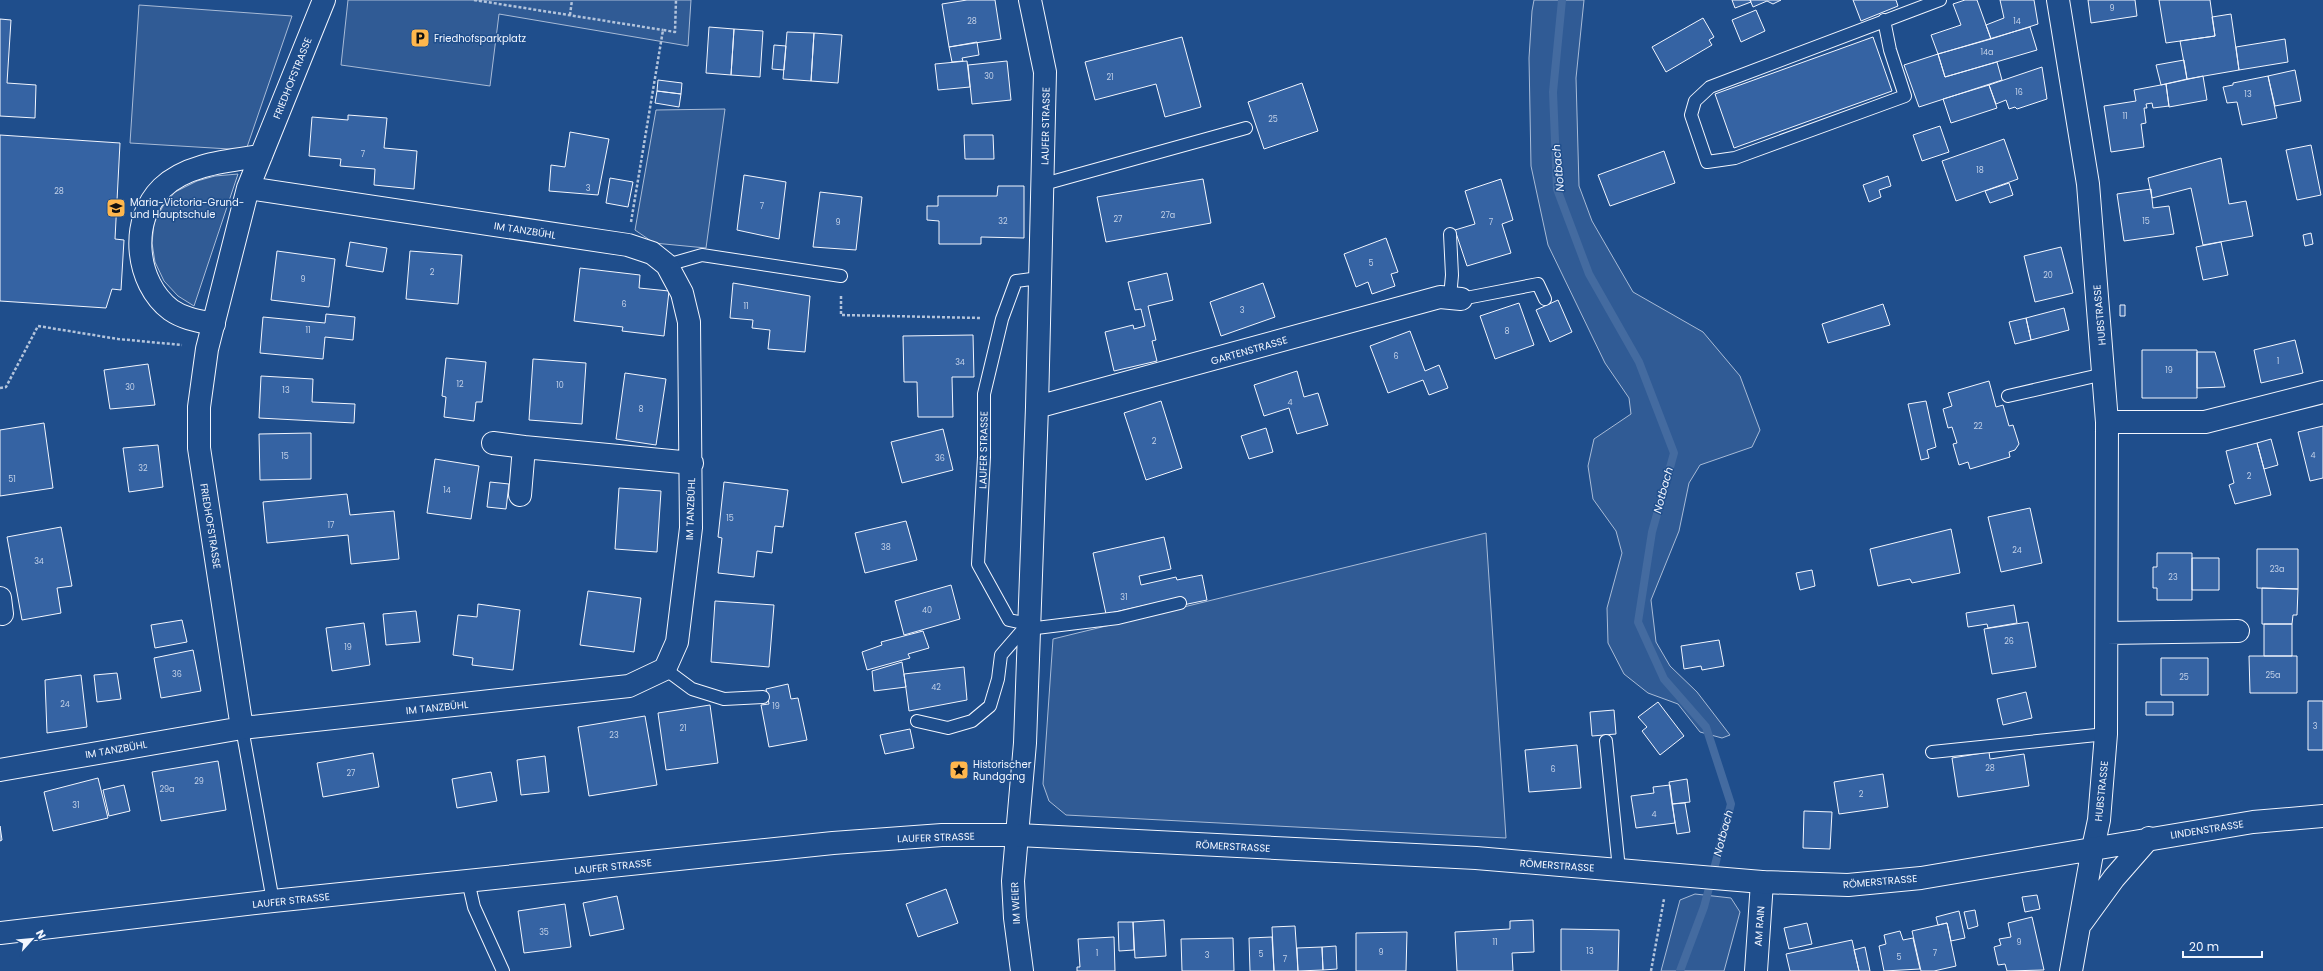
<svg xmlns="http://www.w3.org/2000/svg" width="2323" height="971" viewBox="0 0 2323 971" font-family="Poppins,sans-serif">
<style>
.built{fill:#305b95;stroke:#a8bbd7}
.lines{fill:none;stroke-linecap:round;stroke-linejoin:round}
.stream{stroke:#446ba0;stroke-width:8}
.building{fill:#3563a3;stroke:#f2f6ff}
.service-casing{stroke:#f2f6ff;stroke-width:14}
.minor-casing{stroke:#f2f6ff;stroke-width:24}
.secondary-casing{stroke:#f2f6ff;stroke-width:24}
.path{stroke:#b3c4dc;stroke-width:2.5;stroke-dasharray:3 2;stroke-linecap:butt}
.service{stroke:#1f4e8c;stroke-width:12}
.minor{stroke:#1f4e8c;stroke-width:22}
.secondary{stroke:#1f4e8c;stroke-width:22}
.labels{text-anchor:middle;stroke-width:3;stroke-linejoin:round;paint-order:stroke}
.number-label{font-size:8px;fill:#c3d1e8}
.poi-label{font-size:10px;fill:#f2f6ff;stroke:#1f4e8c;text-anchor:start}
.street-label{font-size:10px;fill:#f2f6ff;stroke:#1f4e8c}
.water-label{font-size:11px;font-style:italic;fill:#f2f6ff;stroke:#1f4e8c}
</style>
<rect width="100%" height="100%" fill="#1f4e8c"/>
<path class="built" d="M348 0H691L688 46 499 14 490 86 341 65Z
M1534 0H1584L1576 78 1579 186 1592 221 1633 292 1703 332 1740 376 1760 430 1752 447 1700 465 1689 483 1679 531 1651 600 1656 642 1670 666 1697 692 1730 735 1722 738 1700 732 1678 704 1648 693 1624 674 1608 643 1607 608 1622 553 1616 531 1593 499 1588 466 1594 439 1631 414 1629 398 1605 363 1548 245 1531 166 1529 58 1532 11Z
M139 5 292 16 246 150 130 143Z
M725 109 706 248 654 243 635 230 656 110Z
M238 174 194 306 178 296 164 281 155 262 152 243 154 223 163 206 175 192 197 181 215 176Z
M1486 533 1506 838 1066 815 1049 801 1043 784 1053 639Z
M1695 894 1731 898 1740 912 1724 971H1661L1680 900Z"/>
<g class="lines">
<path class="stream" d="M1562 0 1553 92 1557 189 1589 274 1639 362 1674 453 1652 532 1638 622 1664 679 1706 727 1731 804 1704 907 1680 971"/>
</g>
<path class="building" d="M967 0H995L1001 39 949 47 942 4Z
M1732 0H1750L1751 2 1735 8Z
M1750 0H1781L1773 4 1767 1 1753 7Z
M1853 0H1896L1898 6 1861 21Z
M1965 0H1977L1991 39 1938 54 1931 35 1961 25 1953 4Z
M2000 0H2034L2038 24 1991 39 1986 25 2004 18Z
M2088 0H2135L2137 16 2091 23Z
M2159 0H2210L2215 36 2166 43Z
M1756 10 1765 31 1741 42 1732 20Z
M2231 14 2239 70 2187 79 2180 41 2215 36 2212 17Z
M1703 18 1714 37 1709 40 1712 45 1666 72 1652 47Z
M0 19 11 20 7 83 36 85 35 118 0 116Z
M709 27 734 29 731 75 706 73Z
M2030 27 2037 50 1945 77 1938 54Z
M734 29 763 31 760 77 731 75Z
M787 32 814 33 811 81 783 79Z
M814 33 842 35 838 83 811 81Z
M1182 37 1201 107 1165 117 1156 84 1095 100 1085 62Z
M1873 37 1892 91 1734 148 1715 94Z
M2285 39 2288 62 2239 70 2236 47Z
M977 42 979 55 962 58 963 61 952 62 949 47Z
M774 45 786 46 784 70 772 69Z
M1938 54 1945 77 1997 62 2002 80 1919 107 1904 65Z
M2184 60 2187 79 2161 85 2156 65Z
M967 61 970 87 938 90 935 64Z
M1007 61 1011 100 972 104 968 65Z
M2042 67 2047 99 2017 109 2015 107 2009 109 2006 100 1996 104 1989 85Z
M2295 70 2301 101 2275 106 2268 76Z
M2203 76 2207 100 2169 107 2166 84Z
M2268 76 2277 118 2242 125 2237 102 2227 103 2223 87 2233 85V83Z
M658 80 682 83 681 94 657 91Z
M1302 83 1318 131 1264 149 1248 102Z
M2166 84 2169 106 2153 108 2152 103 2146 104 2147 108H2144L2146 123 2141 124 2144 147 2111 152 2104 106 2136 101 2134 90Z
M1989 85 1997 108 1951 123 1943 99Z
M657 91 681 94 679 107 655 103Z
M348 115 387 118 384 148 417 151 414 189 374 185 375 169 340 166 341 159 309 156 312 117 348 120Z
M1940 126 1949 152 1922 161 1913 135Z
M570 132 609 139 598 195 549 191 551 165 565 167Z
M0 135 120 143 115 239 124 240 121 290 112 289 106 308 0 301Z
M964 135H993L994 159H965Z
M2004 139 2018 179 1956 201 1942 161Z
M2311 145 2321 195 2297 200 2286 150Z
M1664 151 1675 183 1610 206 1598 175Z
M2221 158 2229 204 2246 201 2253 236 2203 245 2191 188 2152 198 2148 178Z
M744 175 786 182 779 239 737 230Z
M1888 176 1891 186 1879 190 1881 197 1869 202 1863 185Z
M610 178 633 182 628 207 606 203Z
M1203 179 1211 223 1106 242 1097 197Z
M1501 179 1513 220 1502 224 1511 253 1467 266 1455 230 1475 224 1465 191Z
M2009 183 2013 195 1990 203 1985 191Z
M998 186H1024V238L981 237V244H939V221L927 220V206H938V196H997Z
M2151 189 2153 208 2169 206 2174 234 2124 241 2117 194Z
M820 192 862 197 856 250 813 247Z
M2311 233 2313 244 2305 246 2303 235Z
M1386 238 1398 272 1391 274 1395 286 1372 294 1368 282 1356 287 1344 254Z
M350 242 387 248 383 272 346 266Z
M2221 242 2228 275 2203 280 2196 247Z
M2061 247 2073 293 2035 302 2024 256Z
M277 251 335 259 329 307 271 300Z
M410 251 462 255 458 304 406 299Z
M580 268 640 275 639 288 669 291 664 336 622 331 623 327 574 321Z
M1167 273 1173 300 1148 306 1156 340 1152 341 1157 361 1114 371 1105 332 1133 325 1134 329 1145 326 1141 309 1135 310 1128 282Z
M733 283 810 296 805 352 768 349 770 330 752 328 753 320 730 318Z
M1263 283 1275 317 1221 336 1210 302Z
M1558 300 1572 332 1550 342 1536 310Z
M1519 303 1534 345 1495 359 1480 316Z
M1883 304 1890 325 1828 343 1822 324Z
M2120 305H2125V316H2120Z
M2064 308 2069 330 2031 340 2026 318Z
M326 314 355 317 353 340 325 337 323 359 260 353 263 317 325 323Z
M2026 318 2031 340 2015 344 2009 322Z
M1410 331 1425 371 1439 365 1448 388 1429 395 1423 380 1388 393 1370 346Z
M973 335 974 377H952L953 417H918L917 382H904L903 336Z
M2295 340 2303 373 2261 383 2254 350Z
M2142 350H2197V398H2142Z
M2197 352H2215L2225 387 2197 388Z
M446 358 486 362 482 402H476L474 421 444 417 446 397 442 396Z
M533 359 586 363 582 424 529 420Z
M148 364 155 405 110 409 104 370Z
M1297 371 1304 397 1318 393 1328 425 1297 434 1289 408 1264 416 1254 385Z
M625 373 666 379 656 445 616 439Z
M261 376 313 379 312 402 355 404 354 423 259 418Z
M1989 381 1996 407 2003 405 2009 426 2013 425 2019 444 2015 450 2009 452 2010 457 1970 469 1968 462 1959 465 1953 444 1957 443 1952 427 1948 428 1943 409 1952 406 1948 393Z
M1161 401 1182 468 1146 480 1124 413Z
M1926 401 1936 447 1927 450 1929 458 1921 460 1908 404Z
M44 423 53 488 0 496V430Z
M2323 426V478L2310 481 2298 432Z
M1266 428 1273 452 1249 459 1241 436Z
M943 429 953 470 902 483 891 442Z
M311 433V479L260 480 259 434Z
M2271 439 2278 465 2264 469 2257 443Z
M2257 443 2271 495 2235 504 2229 485 2234 483 2226 451Z
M158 445 163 487 129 492 123 448Z
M435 459 479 466 471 519 427 513Z
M490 482 509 484 506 509 487 507Z
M724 482 788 490 783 527 775 526 772 553 757 551 754 577 718 573 722 538 718 537Z
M619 488 661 491 657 552 615 549Z
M347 494 350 515 394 511 399 559 351 564 348 535 267 543 263 502Z
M2030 508 2042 563 2001 572 1988 517Z
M906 521 917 560 865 573 855 533Z
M61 527 72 586 57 588 61 613 22 620 7 537Z
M1951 529 1960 573 1912 583 1910 579 1878 586 1870 549Z
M1164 537 1171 569 1139 576 1141 585 1176 577 1177 580 1202 575 1207 600 1183 605 1182 597 1106 614 1093 553Z
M2257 549H2298V589L2257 588Z
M2157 553H2192V600H2157V588H2153V567H2157Z
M2192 558H2219V590H2192Z
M1812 570 1815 586 1800 590 1796 573Z
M951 585 960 619 904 635 895 601Z
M2262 588 2298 589 2297 615H2293L2292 624H2262Z
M588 591 641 598 634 652 580 645Z
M715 601 774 605 769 667 711 662Z
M478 604 520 610 513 670 472 665 473 658 453 655 458 615 477 617Z
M2014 605 2017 623 1988 628 1987 624 1968 627 1966 613Z
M416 611 420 642 386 645 383 614Z
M182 620 187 642 155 648 151 625Z
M2028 622 2036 667 1992 674 1984 629Z
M364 623 370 665 332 671 326 628Z
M2264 624H2292V656H2264Z
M923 631 929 648 908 654 910 658 867 670 862 652 882 645 881 642Z
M1719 640 1724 666 1702 670 1701 666 1684 669 1681 646Z
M193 650 201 691 161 698 154 658Z
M2249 656H2297V693H2250Z
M2161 658H2208V695H2161Z
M902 662 906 687 874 691 872 671Z
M964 667 967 700 909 711 904 674Z
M117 673 121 699 97 702 94 675Z
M81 675 87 727 47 733 45 680Z
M788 684 791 699 798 698 807 740 769 747 761 705 769 704 766 689Z
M2026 692 2032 718 2003 725 1997 699Z
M2308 701H2323V750H2308Z
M1658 702 1684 736 1660 755 1642 731 1647 727 1638 717Z
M2146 702H2173V715H2146Z
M710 705 718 763 666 770 658 713Z
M1614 710 1616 734 1592 736 1590 712Z
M645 716 657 785 589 796 578 727Z
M910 729 914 748 885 754 880 735Z
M1577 745 1581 788 1529 792 1525 750Z
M1989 752 1990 759 2024 754 2029 786 1958 797 1952 758Z
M373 753 379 787 323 797 317 763Z
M545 756 549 792 521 795 517 760Z
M218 761 226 810 161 821 152 772Z
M491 772 497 801 457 808 452 779Z
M1883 774 1888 807 1839 814 1834 782Z
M98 778 108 818 53 831 44 792Z
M1687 779 1690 802 1672 804 1669 782Z
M124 785 130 811 109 816 103 790Z
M1670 785 1675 823 1636 828 1631 796 1654 793 1653 787Z
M1685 803 1690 832 1677 834 1672 804Z
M1804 811 1832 812 1830 849 1803 848Z
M0 826 2 840 0 841Z
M946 889 958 923 918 937 906 904Z
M2037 895 2040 909 2025 912 2022 897Z
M617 896 624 929 590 936 583 903Z
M565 904 571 947 524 953 518 911Z
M1975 910 1978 926 1968 929 1964 912Z
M1959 911 1965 938 1951 941 1947 923 1938 925 1936 917Z
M2032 917 2044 970 2007 971 2005 964 1998 965 1994 947 2001 945 1999 939 2011 937 2008 923Z
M1164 920 1166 956 1135 958 1133 922Z
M1533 920 1534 952 1512 953 1513 971H1457L1455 932 1510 929V921Z
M1118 922H1133L1134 950 1119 951Z
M1807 923 1812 944 1789 949 1784 928Z
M1947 923 1956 966 1934 971H1921L1912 931Z
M1295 926 1298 971H1274L1272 927Z
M1561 929 1619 930 1618 971H1561Z
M1900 931 1903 940 1913 938 1920 969 1884 971 1879 946 1886 944 1884 935Z
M1407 932 1406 971H1356V933Z
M1114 937 1115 971H1077V967H1080L1078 939Z
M1272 937 1274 971H1250L1249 938Z
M1233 938 1234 971H1182L1181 939Z
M1852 940 1859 971H1790L1786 954Z
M1336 946 1337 969 1323 970 1322 947Z
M1322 947 1323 970 1298 971 1297 948Z
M1865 947 1870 971H1859L1854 950Z"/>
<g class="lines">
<defs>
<path id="service" d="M1884 20 1890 50 1905 96 1735 158 1707 162 1691 115 1695 101 1710 87 1940 0
M1044 184 1246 128
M667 265 702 255 841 276
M1450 297 1452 275 1450 234
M1461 299 1538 284 1545 299
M2008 396 2104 374
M1028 629 1118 618 1180 603
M665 669 692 689 724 699 763 697
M917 721 948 728 972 721 990 706 998 679 1001 655 1028 624 1009 620 978 564 984 457V394L1002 319 1016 281 1039 278
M242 728 273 901
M1606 741 1619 869
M1932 752 2106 734
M468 881 474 907 503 971"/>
<path id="minor" d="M2058 0 2088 184 2107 422 2106 734 2099 820 2093 848
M214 324C199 321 184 319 171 310 135 283 129 220 162 188 187 164 228 161 261 156
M1037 407 1440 297 1461 299
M2107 422H2205L2323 392
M493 443 524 447
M520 495 524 447 692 463
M0 598 2 614
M2107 633 2238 631
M242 728 199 448V407L207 349 248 188 324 0
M0 770 242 728 629 686 665 669 677 642 691 528 689 322 682 293 667 265 652 253 628 245 248 188
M1022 971 1015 918 1013 881 1025 743 1037 407 1045 72 1030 0
M1756 971 1762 882"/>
<path id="secondary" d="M2082 922 2114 878 2149 838
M0 933 273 901 833 843 942 835H1018L1476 858 1762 882 1848 885 1921 878 2253 822 2323 816
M2071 971 2093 848"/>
</defs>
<use href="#service" class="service-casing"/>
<use href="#minor" class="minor-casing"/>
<use href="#secondary" class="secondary-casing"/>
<path class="path" d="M474 0 663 30
M570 15 572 0
M631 222 663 30 675 32 676 0
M841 296V315L981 318
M0 388 6 387 38 326 118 339 182 345
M1651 971 1664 899"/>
<use href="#service" class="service"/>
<use href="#minor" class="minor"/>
<use href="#secondary" class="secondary"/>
</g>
<defs>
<symbol id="parking-square" viewBox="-11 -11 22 22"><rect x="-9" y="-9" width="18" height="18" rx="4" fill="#ffb74d" stroke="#1f4e8c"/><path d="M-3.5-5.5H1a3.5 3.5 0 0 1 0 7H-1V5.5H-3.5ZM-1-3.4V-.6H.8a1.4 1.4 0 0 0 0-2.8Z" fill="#111"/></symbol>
<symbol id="school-square" viewBox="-11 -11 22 22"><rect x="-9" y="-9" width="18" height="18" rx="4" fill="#ffb74d" stroke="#1f4e8c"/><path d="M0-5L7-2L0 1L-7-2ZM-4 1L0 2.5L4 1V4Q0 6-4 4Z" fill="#111"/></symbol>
<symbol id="sight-square" viewBox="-11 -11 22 22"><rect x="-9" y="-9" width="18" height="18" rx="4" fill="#ffb74d" stroke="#1f4e8c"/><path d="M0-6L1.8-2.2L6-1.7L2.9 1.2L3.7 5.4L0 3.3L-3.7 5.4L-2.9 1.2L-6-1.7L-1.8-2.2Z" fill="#111"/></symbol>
</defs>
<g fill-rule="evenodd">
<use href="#parking-square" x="409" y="27" width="22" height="22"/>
<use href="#school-square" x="105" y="197" width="22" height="22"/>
<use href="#sight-square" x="948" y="759" width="22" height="22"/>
</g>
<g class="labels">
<g class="number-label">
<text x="2112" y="11">9</text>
<text x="972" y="24">28</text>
<text x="2017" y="24">14</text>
<text x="1987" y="55">14a</text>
<text x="989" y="79">30</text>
<text x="1110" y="80">21</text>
<text x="2019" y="95">16</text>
<text x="2248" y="97">13</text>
<text x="2125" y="119">11</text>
<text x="1273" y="122">25</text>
<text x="363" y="157">7</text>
<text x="1980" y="173">18</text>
<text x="588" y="191">3</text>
<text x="59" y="194">28</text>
<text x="762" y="209">7</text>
<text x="1168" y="218">27a</text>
<text x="1118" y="222">27</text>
<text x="1003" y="224">32</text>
<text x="2146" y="224">15</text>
<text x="838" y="225">9</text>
<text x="1491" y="225">7</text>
<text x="1371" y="266">5</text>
<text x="432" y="275">2</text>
<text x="2048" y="278">20</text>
<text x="303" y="282">9</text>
<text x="624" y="307">6</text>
<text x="746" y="309">11</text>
<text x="1242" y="313">3</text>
<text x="308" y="333">11</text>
<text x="1507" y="334">8</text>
<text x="1396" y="359">6</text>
<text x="2278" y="364">1</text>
<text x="960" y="365">34</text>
<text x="2169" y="373">19</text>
<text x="460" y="387">12</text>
<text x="560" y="388">10</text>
<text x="130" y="390">30</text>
<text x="286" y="393">13</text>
<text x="1290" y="405">4</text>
<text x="641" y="412">8</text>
<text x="1978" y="429">22</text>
<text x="1154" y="444">2</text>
<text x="2313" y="458">4</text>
<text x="285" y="459">15</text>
<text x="940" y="461">36</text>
<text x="143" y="471">32</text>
<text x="2249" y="479">2</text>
<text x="12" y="482">51</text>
<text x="447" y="493">14</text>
<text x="730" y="521">15</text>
<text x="331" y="528">17</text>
<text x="886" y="550">38</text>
<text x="2017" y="553">24</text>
<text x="39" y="564">34</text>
<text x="2277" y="572">23a</text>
<text x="2173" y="580">23</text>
<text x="1124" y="600">31</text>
<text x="927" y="613">40</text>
<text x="2009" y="644">26</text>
<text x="348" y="650">19</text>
<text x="177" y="677">36</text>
<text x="2273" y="678">25a</text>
<text x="2184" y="680">25</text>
<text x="936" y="690">42</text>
<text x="65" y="707">24</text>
<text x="776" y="709">19</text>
<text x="2315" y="729">3</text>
<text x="683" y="731">21</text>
<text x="614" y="738">23</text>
<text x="1990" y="771">28</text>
<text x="1553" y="772">6</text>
<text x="351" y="776">27</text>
<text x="199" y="784">29</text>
<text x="167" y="792">29a</text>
<text x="1861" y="797">2</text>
<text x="76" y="808">31</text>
<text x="1654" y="817">4</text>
<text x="544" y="935">35</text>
<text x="1495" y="945">11</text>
<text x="2019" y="945">9</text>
<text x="1590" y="954">13</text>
<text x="1381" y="955">9</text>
<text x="1097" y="956">1</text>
<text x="1935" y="956">7</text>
<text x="1261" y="957">5</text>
<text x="1207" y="958">3</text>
<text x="1899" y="960">5</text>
<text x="1285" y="962">7</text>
</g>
<g class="poi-label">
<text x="434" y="42">Friedhofsparkplatz</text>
<text x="130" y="206">Maria-Victoria-Grund-<tspan x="130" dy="12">und Hauptschule</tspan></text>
<text x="973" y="768">Historischer<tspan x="973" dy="12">Rundgang</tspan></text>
</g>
<g class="street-label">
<text transform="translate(292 78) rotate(-68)" y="4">FRIEDHOFSTRASSE</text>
<text transform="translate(1045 126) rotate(-89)" y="4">LAUFER STRASSE</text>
<text transform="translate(525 230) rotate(9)" y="4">IM TANZBÜHL</text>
<text transform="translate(2099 315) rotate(-95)" y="4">HUBSTRASSE</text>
<text transform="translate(1249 350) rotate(-16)" y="4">GARTENSTRASSE</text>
<text transform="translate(983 450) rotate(-89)" y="4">LAUFER STRASSE</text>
<text transform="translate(690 509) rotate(-88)" y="4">IM TANZBÜHL</text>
<text transform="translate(211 526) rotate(81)" y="4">FRIEDHOFSTRASSE</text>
<text transform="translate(437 707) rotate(-6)" y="4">IM TANZBÜHL</text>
<text transform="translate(116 749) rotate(-10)" y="4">IM TANZBÜHL</text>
<text transform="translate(2101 791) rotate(-84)" y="4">HUBSTRASSE</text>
<text transform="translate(2207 829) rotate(-9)" y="4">LINDENSTRASSE</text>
<text transform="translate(936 837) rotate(-2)" y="4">LAUFER STRASSE</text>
<text transform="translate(1233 846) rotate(3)" y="4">RÖMERSTRASSE</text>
<text transform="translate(1557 865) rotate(4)" y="4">RÖMERSTRASSE</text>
<text transform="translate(613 866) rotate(-6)" y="4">LAUFER STRASSE</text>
<text transform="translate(1880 881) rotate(-5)" y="4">RÖMERSTRASSE</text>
<text transform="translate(291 900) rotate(-6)" y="4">LAUFER STRASSE</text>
<text transform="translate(1015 903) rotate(-93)" y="4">IM WEIER</text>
<text transform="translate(1759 926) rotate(-86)" y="4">AM RAIN</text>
</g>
<g class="water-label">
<text transform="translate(1558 168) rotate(-95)" y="4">Notbach</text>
<text transform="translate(1663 490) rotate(-75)" y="4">Notbach</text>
<text transform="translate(1723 833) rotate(-75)" y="4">Notbach</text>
</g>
</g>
<g transform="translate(32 939) rotate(63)" stroke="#1f4e8c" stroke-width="3" paint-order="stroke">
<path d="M0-3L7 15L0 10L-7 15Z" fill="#f2f6ff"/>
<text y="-6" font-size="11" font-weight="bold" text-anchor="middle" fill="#f2f6ff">N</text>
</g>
<path d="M2183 951v6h79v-6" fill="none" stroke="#f2f6ff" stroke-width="2"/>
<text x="2189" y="951" font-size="12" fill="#f2f6ff" stroke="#1f4e8c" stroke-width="3" paint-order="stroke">20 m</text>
</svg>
